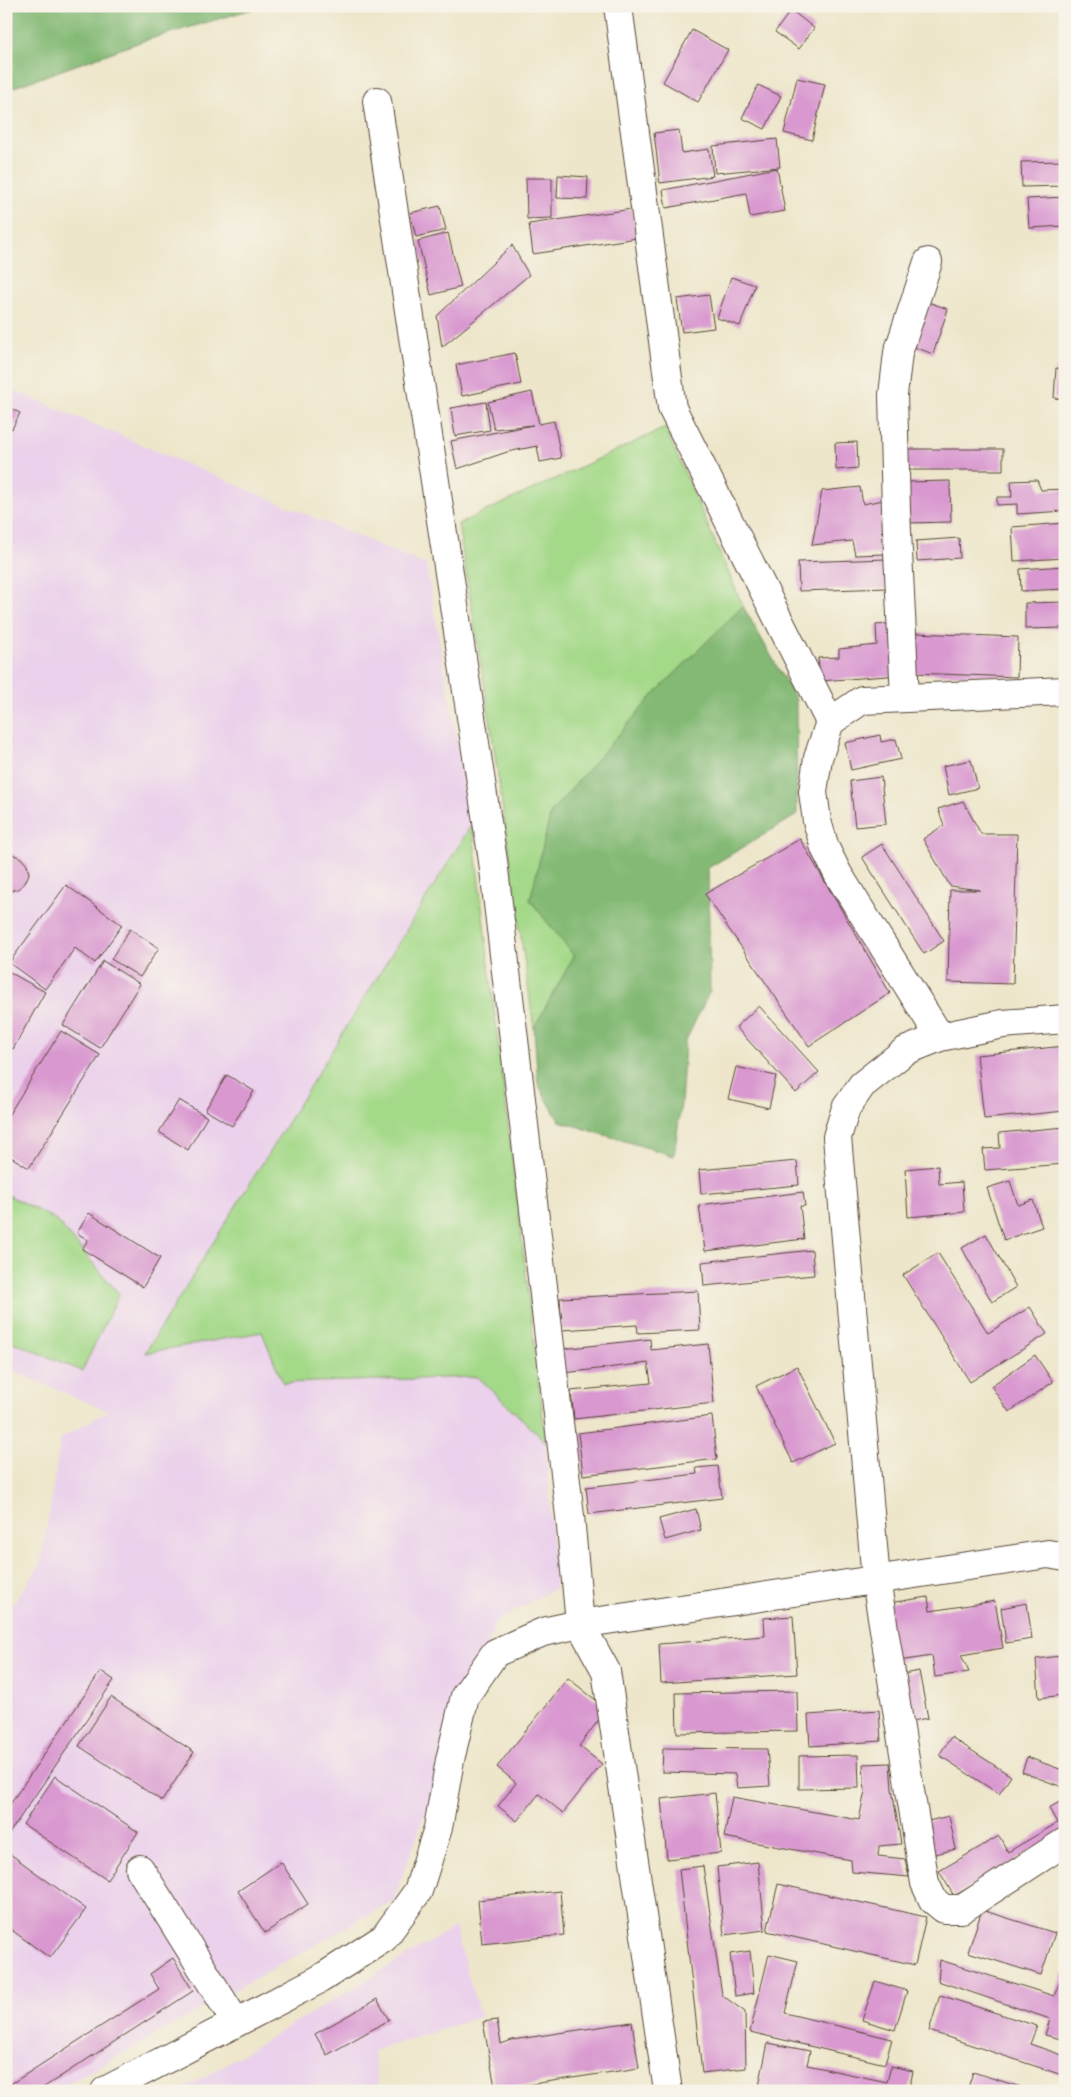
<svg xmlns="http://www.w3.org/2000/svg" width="1071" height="2097" viewBox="0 0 1071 2097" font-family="'Libre Bodoni',serif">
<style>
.built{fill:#ebd1eb}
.green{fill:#a4d989;stroke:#708254}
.forest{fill:#83b975;stroke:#5f724a}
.building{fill:#d999d0}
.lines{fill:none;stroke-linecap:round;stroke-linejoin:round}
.minor-casing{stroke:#564638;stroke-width:30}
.minor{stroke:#fff;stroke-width:28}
</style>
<rect width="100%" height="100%" fill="#f7f3e8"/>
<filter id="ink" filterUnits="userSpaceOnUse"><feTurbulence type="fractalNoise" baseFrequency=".02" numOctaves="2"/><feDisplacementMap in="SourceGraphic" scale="10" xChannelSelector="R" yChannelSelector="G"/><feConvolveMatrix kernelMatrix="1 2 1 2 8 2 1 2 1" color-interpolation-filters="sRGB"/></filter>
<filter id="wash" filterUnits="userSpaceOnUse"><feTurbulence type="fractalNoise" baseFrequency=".0096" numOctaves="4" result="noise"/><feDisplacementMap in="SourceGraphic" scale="20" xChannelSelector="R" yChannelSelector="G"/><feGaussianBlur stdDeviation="1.12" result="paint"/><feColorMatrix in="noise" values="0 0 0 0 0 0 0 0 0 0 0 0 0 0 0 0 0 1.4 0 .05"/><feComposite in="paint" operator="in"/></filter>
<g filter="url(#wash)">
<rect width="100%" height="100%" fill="#ede6ca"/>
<path class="built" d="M6 387 426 565 472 824 145 1353 263 1332 283 1383 479 1377 546 1442 555 1588 496 1622 393 1901 56 2091H6V1615L41 1563 61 1438 108 1411 6 1368Z
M455 1927 480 2017 373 2051 379 2091H181Z"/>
<path class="green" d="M665 428 743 606 655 693 530 900 575 956 534 1028 490 720 458 524Z
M472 824 546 1442 478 1377 283 1383 262 1332 145 1353Z
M6 1194 56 1220 119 1294 82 1371 6 1339Z"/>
<path class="forest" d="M6 6H263L143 41 6 90Z
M743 606 796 700 797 815 708 868 710 991 685 1042 681 1104 674 1156 559 1121 538 1084 534 1028 574 956 530 900 551 812 655 693Z"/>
<g id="blocks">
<path class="building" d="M791 10 814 28 799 49 775 32Z
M692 30 728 50 698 102 663 82Z
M797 78 825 84 812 140 784 133Z
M758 85 781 96 765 129 742 118Z
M679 130 682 153 709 149 713 176 660 183 654 133Z
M777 139 780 167 715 173 713 146Z
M1065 161V186L1022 187 1021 162Z
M777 168 785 211 750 217 746 193 666 208 663 190Z
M558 175 588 177 587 199 557 198Z
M526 178H552V218L527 219Z
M1065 197V226L1029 228 1027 199Z
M440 206 446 230 416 237 410 213Z
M632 209 637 238 533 254 529 224Z
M448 233 461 287 431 295 418 241Z
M512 245 529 275 442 347 437 316Z
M731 277 755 285 740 326 717 318Z
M709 295 714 328 682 332 677 299Z
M925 301 948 309 933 354 909 345Z
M515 353 521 384 462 396 456 365Z
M1056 368 1065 369V399L1054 398Z
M532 392 539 424 554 421 561 458 540 462 537 446 507 452 457 469 451 441 533 425 494 429 488 402Z
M486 402 490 430 455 436 451 408Z
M6 406 20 413 12 429 6 426Z
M857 442 858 468 836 470 835 443Z
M907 449H1003V470H907Z
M1037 480 1041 490 1065 489V511L1017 514V504L997 505V497H1012L1011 481Z
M950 481 951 522 907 523V482Z
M860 487 863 504 883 500 885 554 855 555 852 541 812 545 822 491Z
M1065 523V558L1014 561 1012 527Z
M959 538 960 558 917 561 916 541Z
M887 559 888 588 799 591 798 562Z
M1065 566V589L1021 591 1020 569Z
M1065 602V628L1025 629V603Z
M897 623 901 675 820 681 818 658 839 657V649L877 645 876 625Z
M915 633 1018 637 1017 677 913 673Z
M880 735 881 742 896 739 901 759 851 770 845 743Z
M971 760 978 788 949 795 943 766Z
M881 777 886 824 855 827 850 781Z
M963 801 981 834H1017L1013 984 948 982 950 890H980L950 886 923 839 944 825 938 809Z
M800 839 890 993 809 1046 705 894Z
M882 844 944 941 924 954 862 857Z
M12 854 21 858 27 865 29 874 25 883 18 889 9 891 6 890V855Z
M66 885 122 925 95 963 75 948 45 989 9 963Z
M130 929 159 948 140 977 111 959Z
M103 961 140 984 100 1048 63 1025Z
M6 970 45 992 13 1049 6 1045Z
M759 1006 819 1072 796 1093 736 1027Z
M61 1031 100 1055 29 1168 6 1154V1119Z
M1065 1046V1111L984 1119 977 1055Z
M736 1067 776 1076 769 1108 728 1099Z
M227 1075 254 1091 232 1126 205 1110Z
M179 1100 207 1117 188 1150 159 1132Z
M1065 1127V1164L985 1170 983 1149 1000 1148 999 1133Z
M797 1161 799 1185 701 1194 699 1170Z
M938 1166 939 1184 962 1182 964 1212 908 1217 905 1169Z
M1010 1181 1018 1205 1033 1200 1042 1227 1004 1240 987 1188Z
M803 1192 805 1206H800L804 1239 705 1251 699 1205Z
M89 1213 160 1258 143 1287 82 1249 88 1240 77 1233Z
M986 1234 1016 1287 992 1302 962 1248Z
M812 1250 814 1275 704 1286 702 1262Z
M938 1253 988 1333 1030 1307 1047 1334 970 1382 903 1275Z
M698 1291 700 1330 638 1333 637 1325 562 1330 560 1298Z
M650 1339 651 1350 708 1344 714 1403 574 1419 571 1391 651 1383 648 1363 564 1373 562 1349Z
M1035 1355 1053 1382 1009 1412 991 1386Z
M797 1366 835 1443 793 1463 756 1386Z
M712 1416 717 1459 583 1475 578 1433Z
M718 1466 722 1498 589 1514 586 1487 697 1474 696 1468Z
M696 1509 701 1530 665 1540 659 1519Z
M928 1597 930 1611 995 1601 1003 1648 961 1655 969 1672 935 1677 932 1656 892 1662 882 1604Z
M1027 1603 1032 1639 1006 1643 1001 1608Z
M1061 1615H1065V1640H1063Z
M793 1616 797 1674 661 1683 659 1644 765 1636 764 1618Z
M1060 1656 1064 1695 1039 1698 1036 1659Z
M101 1671 114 1680 6 1838V1810Z
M919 1671 928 1718 901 1723 892 1676Z
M568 1678 607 1709 579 1746 602 1764 563 1813 539 1794 517 1821 498 1806 516 1783 497 1767Z
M797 1691 798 1731 677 1733 676 1693Z
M111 1697 194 1752 162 1801 79 1746Z
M879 1710 881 1741 810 1746 808 1715Z
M951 1737 1011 1776 999 1794 939 1755Z
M663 1748 767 1749 770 1786 737 1788 735 1774 662 1772Z
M858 1755 859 1788 799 1789V1756Z
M1027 1757 1065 1771V1788L1022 1772Z
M890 1763 892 1789 901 1844 879 1846 878 1856 905 1859 909 1877 852 1872 851 1860 724 1837 732 1797 859 1820 865 1791 863 1764Z
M55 1776 138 1832 107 1880 23 1824Z
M715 1793 721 1853 667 1859 661 1799Z
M1065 1799V1832L954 1896 939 1871 999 1836 1008 1852 1057 1823 1049 1808Z
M949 1816 956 1849 931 1855 924 1822Z
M6 1851 86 1909 50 1958 6 1926Z
M281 1862 308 1904 265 1933 238 1891Z
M758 1862 765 1930 724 1935 717 1867Z
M703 1866 722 1995 745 2012 746 2068 702 2073 679 1869Z
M778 1884 926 1917 915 1965 767 1931Z
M560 1891 564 1935 482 1944 478 1900Z
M982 1910 1055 1933 1041 1975 968 1952Z
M750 1951 754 1993 735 1996 730 1954Z
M769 1954 798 1961 785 2013 892 2039 885 2064 750 2032Z
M173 1958 193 1991 38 2091H6V2087L159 1989 150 1974Z
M940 1960 1054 1996 1063 1974H1065V2040L1045 2035 1050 2019 938 1981Z
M875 1981 907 1991 895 2030 862 2020Z
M940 1995 1037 2026 1030 2044 1065 2056V2076L929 2031Z
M377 1999 389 2020 327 2055 315 2034Z
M497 2020 501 2044 512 2040 632 2022 639 2068 519 2086 495 2087 483 2022Z
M768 2043 810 2051 807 2065 887 2082 891 2066 913 2071 909 2091H783L759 2086Z
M973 2072 1030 2090V2091H967Z"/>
</g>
</g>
<g filter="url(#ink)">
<use href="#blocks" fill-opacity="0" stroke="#564638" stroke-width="1"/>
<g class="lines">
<defs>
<path id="minor" d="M618 6 672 408 830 722
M377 101 493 861 570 1516 580 1624 606 1671 668 2091
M905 698 896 510 893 395 898 353 928 262
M1065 1019 1003 1024 940 1037 905 1051 862 1085 846 1108 837 1137 876 1580 925 1883 933 1900 944 1909H962L1065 1842
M940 1037 838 874 825 848 817 821 813 792 818 758 830 722 862 700 1065 691
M140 1869 235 2021
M105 2091 320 1979 384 1938 418 1891 438 1828 450 1760 465 1696 495 1653 543 1632 580 1624 1048 1554 1065 1557"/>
</defs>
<use href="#minor" class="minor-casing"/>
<use href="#minor" class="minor"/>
</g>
</g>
<rect width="1071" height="2097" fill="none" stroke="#f7f3e8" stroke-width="25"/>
</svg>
